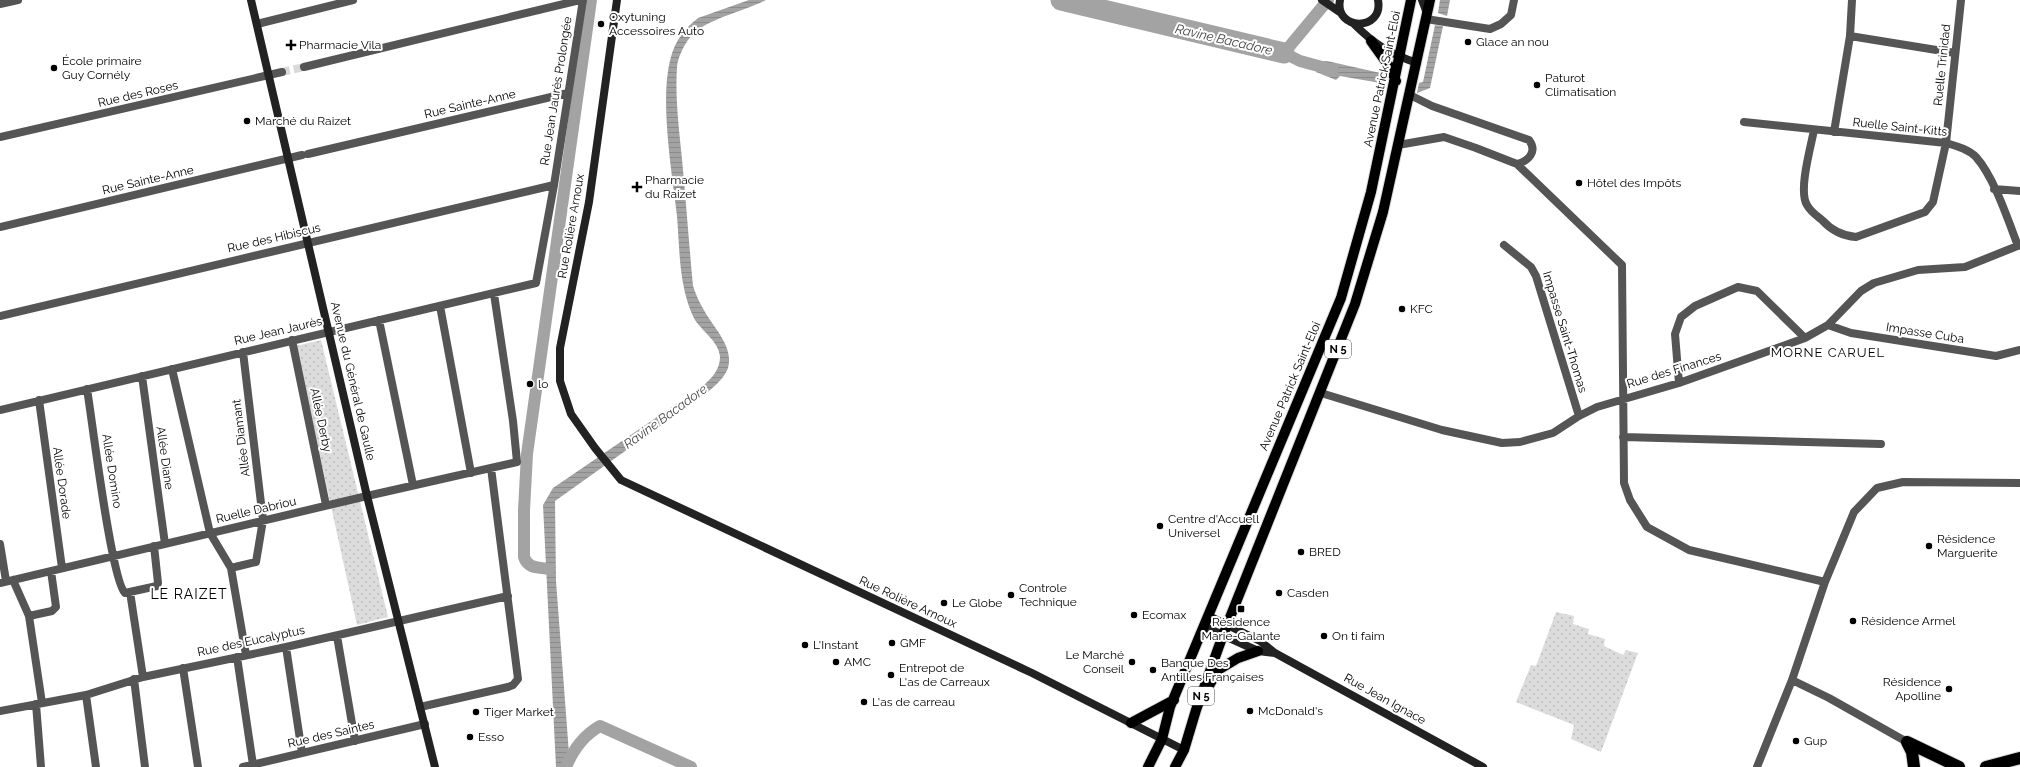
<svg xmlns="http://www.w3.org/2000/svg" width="2020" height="767" viewBox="0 0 2020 767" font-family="Raleway,sans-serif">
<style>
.grass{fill:url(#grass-dots)}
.water{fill:url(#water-rules)}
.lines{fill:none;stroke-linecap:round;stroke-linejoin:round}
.canal{stroke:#a3a3a3;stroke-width:12}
.river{stroke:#a3a3a3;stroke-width:21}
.street-tunnel{stroke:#d9d9d9;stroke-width:8;stroke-dasharray:8 4;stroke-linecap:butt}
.primary-casing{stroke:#dbdbdb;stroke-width:12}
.highway-casing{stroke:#dbdbdb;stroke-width:14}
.street{stroke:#555;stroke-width:8}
.secondary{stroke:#222;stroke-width:8}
.primary{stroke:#000;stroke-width:10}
.highway{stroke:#000;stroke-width:12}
.poi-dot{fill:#000;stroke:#fff;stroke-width:1.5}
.labels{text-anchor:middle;stroke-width:4;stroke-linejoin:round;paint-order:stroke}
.shield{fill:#fff;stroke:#4c4c4c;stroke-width:1}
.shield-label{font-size:11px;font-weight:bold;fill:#000}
.poi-label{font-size:12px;fill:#000;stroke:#fff;text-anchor:start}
.street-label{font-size:12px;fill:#000;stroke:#fff}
.water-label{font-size:13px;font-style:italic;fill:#444;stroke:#fff}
.neighbourhood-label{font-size:13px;letter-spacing:1px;fill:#000;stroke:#fff}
.quarter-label{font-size:14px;letter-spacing:1px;fill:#000;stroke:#fff}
</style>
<defs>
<pattern id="grass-dots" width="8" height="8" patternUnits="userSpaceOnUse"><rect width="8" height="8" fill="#dcdcdc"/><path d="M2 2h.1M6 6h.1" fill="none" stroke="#bbb" stroke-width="1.8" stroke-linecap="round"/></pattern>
<pattern id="water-rules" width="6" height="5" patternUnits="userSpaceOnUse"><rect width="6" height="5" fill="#a3a3a3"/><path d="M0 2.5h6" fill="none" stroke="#8b8b8b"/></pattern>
</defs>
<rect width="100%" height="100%" fill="#fff"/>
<path class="grass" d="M321 340 388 617 357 625 296 346Z
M1556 612 1574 616 1573 624 1589 629 1588 634 1605 639 1604 646 1623 655 1626 650 1638 653 1601 752 1571 739 1574 725 1516 702 1531 665 1536 666Z"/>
<path class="water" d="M749 0H766C745 11 707 19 692 35 685 43 678 56 677 67 675 97 679 129 682 159 686 201 689 244 693 286 696 295 700 304 705 312 714 328 734 347 728 368 725 377 716 385 708 392L555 501 556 581 570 767H556L543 505 553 488 704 385C712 378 720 369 720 357 719 342 703 332 695 320 690 311 686 298 684 288 679 265 679 240 677 216 672 172 659 98 671 57 675 41 685 28 698 18Z
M1440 0H1450L1447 16 1438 13Z
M1435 25 1443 26 1430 88 1417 93 1419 83 1423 82Z
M1320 61H1327L1385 74 1386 84 1340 76 1336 80 1316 72Z"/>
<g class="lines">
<path class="canal" d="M1328 0 1284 53 1300 61 1333 70
M549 569C538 567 528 569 524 557V510L527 454 591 0
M566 767C573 750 584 735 600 726L691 767"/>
<path class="river" d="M1061 0 1284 53"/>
<path class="street-tunnel" d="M282 72 304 67"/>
<defs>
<path id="primary" d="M1371 41 1389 66 1396 81
M1210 684 1218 670 1238 658 1258 651
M1131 723 1174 700
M1148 767 1162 739 1170 707 1341 298 1371 192 1411 0
M1175 767 1184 750 1196 710 1223 635 1355 304 1383 212 1430 0"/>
<path id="highway" d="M1907 742 1959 767
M1907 742 1912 752 1914 767
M1986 767 2020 758"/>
</defs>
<use href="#primary" class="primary-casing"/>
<use href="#highway" class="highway-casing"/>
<path class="street" d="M0 4 18 0
M1426 19 1490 29 1501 24 1511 15 1514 0
M257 24 353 0
M1850 36 1955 53
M304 67 580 0
M1410 95 1432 106 1529 140C1538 152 1528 161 1517 164
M1744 122 1946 143C1956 146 1968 149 1976 157 1994 177 2008 220 2018 246
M1814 130C1811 146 1798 191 1807 205 1810 211 1817 216 1822 220 1832 231 1842 236 1856 237L1925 212 1933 202 1946 143 1961 0
M1834 132 1850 36 1852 0
M0 137 282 72
M1398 145 1444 137 1476 148 1517 164 1622 265 1624 483 1630 500 1647 527 1689 550 1825 582
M308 154 568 93
M1994 189 2020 191
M0 227 302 155
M1504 245 1531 267 1536 276 1579 416
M440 306 471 473
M0 316 554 185
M379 320 413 485
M1828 325 1851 333 1996 356 2020 350
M292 340 326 505
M172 369 210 533 231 568 246 655
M142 376 165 544
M1679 383 1675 334 1681 317 1695 306 1738 287 1757 291 1805 338
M87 389C92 418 111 580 125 593L157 586 158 583 154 546
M1321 393 1442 430 1502 443 1520 442 1553 433 1579 416 1597 407 1679 383 1805 338 1828 325 1861 291 1874 283 1918 270 1965 267 2020 245
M39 400 62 568
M0 410 536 283 554 185 583 0
M1623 437 1881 444
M0 544 6 581
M231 568 256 562 263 520 243 352
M13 580 29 616 42 703
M0 583 367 496 517 462 513 421 494 294
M130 592 143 677
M29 616 52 611 56 607 51 571
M337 636 355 741
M286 647 302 753
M237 657 253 765
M183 668 198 767
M134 679 145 767
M1792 680 1829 698 1907 742
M86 695 96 767
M36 704 41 767
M420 707 508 687 513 685 518 679 491 468
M0 711 86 695 143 677 286 647 508 596
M243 767 425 724
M1757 767 1792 680 1825 582 1854 512 1877 488 1903 482 2020 483"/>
<path class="secondary" d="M251 0 367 496 435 767
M617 0 589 202 560 348V381L571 414 595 448 621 480 1032 673 1184 750
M1322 0 1341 13
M1340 0C1334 31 1384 32 1378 0
M1422 0 1427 13
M1353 23C1374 44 1388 53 1417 63
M1209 616 1260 641 1275 653 1483 767
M1205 627 1258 651 1275 653"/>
<use href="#primary" class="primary"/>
<use href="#highway" class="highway"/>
</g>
<g class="poi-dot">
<circle cx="601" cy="24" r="4"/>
<circle cx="1468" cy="42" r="4"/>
<path d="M289 39h4v4h4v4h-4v4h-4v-4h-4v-4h4z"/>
<circle cx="54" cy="68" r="4"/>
<circle cx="1537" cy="85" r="4"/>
<circle cx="247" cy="121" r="4"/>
<circle cx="1579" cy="183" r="4"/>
<path d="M635 181h4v4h4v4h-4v4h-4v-4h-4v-4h4z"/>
<circle cx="1402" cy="309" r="4"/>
<circle cx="530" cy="384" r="4"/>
<circle cx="1160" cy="526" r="4"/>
<circle cx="1929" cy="546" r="4"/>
<circle cx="1301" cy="552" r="4"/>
<circle cx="1279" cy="593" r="4"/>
<circle cx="1011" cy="595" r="4"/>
<circle cx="944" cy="603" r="4"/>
<rect x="1237" y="605" width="8" height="8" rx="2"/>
<circle cx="1134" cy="615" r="4"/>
<circle cx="1853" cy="621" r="4"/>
<circle cx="1324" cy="636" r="4"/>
<circle cx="892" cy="643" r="4"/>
<circle cx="805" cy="645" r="4"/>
<circle cx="836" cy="662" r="4"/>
<circle cx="1132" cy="662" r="4"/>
<circle cx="1153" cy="670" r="4"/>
<circle cx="891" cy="675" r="4"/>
<circle cx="1949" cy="689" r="4"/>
<circle cx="864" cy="702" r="4"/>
<circle cx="1250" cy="711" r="4"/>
<circle cx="476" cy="712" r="4"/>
<circle cx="470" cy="737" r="4"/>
<circle cx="1796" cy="741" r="4"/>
</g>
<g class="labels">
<g class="shield">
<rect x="1325" y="340" width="26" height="18" rx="3"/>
<rect x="1188" y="687" width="26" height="18" rx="3"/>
</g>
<g class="shield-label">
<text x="1338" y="353">N 5</text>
<text x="1201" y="700">N 5</text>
</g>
<g class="poi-label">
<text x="609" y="21">Oxytuning<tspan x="609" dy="14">Accessoires Auto</tspan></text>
<text x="1476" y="46">Glace an nou</text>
<text x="299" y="49">Pharmacie Vila</text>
<text x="62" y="65">École primaire<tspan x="62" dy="14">Guy Cornély</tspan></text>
<text x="1545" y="82">Paturot<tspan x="1545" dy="14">Climatisation</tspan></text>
<text x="255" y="125">Marché du Raizet</text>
<text x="645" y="184">Pharmacie<tspan x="645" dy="14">du Raizet</tspan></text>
<text x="1587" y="187">Hôtel des Impôts</text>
<text x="1410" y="313">KFC</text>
<text x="538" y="388">lo</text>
<text x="1168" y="523">Centre d'Accuell<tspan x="1168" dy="14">Universel</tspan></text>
<text x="1937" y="543">Résidence<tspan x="1937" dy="14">Marguerite</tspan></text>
<text x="1309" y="556">BRED</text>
<text x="1019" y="592">Controle<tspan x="1019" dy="14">Technique</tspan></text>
<text x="1287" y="597">Casden</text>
<text x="952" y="607">Le Globe</text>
<text x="1142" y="619">Ecomax</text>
<text x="1861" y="625">Résidence Armel</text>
<text x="1241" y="626" text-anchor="middle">Résidence<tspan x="1241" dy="14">Marie-Galante</tspan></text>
<text x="1332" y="640">On ti faim</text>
<text x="900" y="647">GMF</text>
<text x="813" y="649">L'Instant</text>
<text x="1124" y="659" text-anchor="end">Le Marché<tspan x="1124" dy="14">Conseil</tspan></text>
<text x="844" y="666">AMC</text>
<text x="1161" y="667">Banque Des<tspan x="1161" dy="14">Antilles Françaises</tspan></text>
<text x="899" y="672">Entrepot de<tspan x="899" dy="14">L'as de Carreaux</tspan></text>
<text x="1941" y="686" text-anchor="end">Résidence<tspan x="1941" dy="14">Apolline</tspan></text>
<text x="872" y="706">L'as de carreau</text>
<text x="1258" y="715">McDonald's</text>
<text x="484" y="716">Tiger Market</text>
<text x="478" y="741">Esso</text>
<text x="1804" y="745">Gup</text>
</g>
<g class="street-label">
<text transform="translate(1942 65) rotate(-84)" y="4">Ruelle Trinidad</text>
<text transform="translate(1382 79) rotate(-78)" y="4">Avenue Patrick Saint-Eloi</text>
<text transform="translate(556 91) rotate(-81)" y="4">Rue Jean Jaurès Prolongée</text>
<text transform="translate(138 94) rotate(-13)" y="4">Rue des Roses</text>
<text transform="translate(470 104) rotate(-13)" y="4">Rue Sainte-Anne</text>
<text transform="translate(1900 127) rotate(6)" y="4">Ruelle Saint-Kitts</text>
<text transform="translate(148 180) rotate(-13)" y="4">Rue Sainte-Anne</text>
<text transform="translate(571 226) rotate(-80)" y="4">Rue Rolière Arnoux</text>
<text transform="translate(274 238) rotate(-13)" y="4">Rue des Hibiscus</text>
<text transform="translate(278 331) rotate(-13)" y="4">Rue Jean Jaurès</text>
<text transform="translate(1565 332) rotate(73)" y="4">Impasse Saint-Thomas</text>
<text transform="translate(1925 333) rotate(9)" y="4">Impasse Cuba</text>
<text transform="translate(1674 370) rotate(-17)" y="4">Rue des Finances</text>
<text transform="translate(353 381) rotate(77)" y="4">Avenue du Général de Gaulle</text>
<text transform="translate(1290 386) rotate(-67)" y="4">Avenue Patrick Saint-Eloi</text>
<text transform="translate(321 420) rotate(78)" y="4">Allée Derby</text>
<text transform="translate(241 438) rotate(-97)" y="4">Allée Diamant</text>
<text transform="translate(165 458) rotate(82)" y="4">Allée Diane</text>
<text transform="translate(112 471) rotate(81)" y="4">Allée Domino</text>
<text transform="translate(62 483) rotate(82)" y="4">Allée Dorade</text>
<text transform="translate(256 510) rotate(-13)" y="4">Ruelle Dabriou</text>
<text transform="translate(908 602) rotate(25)" y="4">Rue Rolière Arnoux</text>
<text transform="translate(251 641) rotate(-12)" y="4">Rue des Eucalyptus</text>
<text transform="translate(1385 699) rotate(29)" y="4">Rue Jean Ignace</text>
<text transform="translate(331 734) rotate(-13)" y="4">Rue des Saintes</text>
</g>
<g class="water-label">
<text transform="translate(1224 39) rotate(13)" y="5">Ravine Bacadore</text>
<text transform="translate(665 416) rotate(-36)" y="5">Ravine Bacadore</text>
</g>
<g class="neighbourhood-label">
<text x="1828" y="357">MORNE CARUEL</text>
</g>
<g class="quarter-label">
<text x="189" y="599">LE RAIZET</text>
</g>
</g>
</svg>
